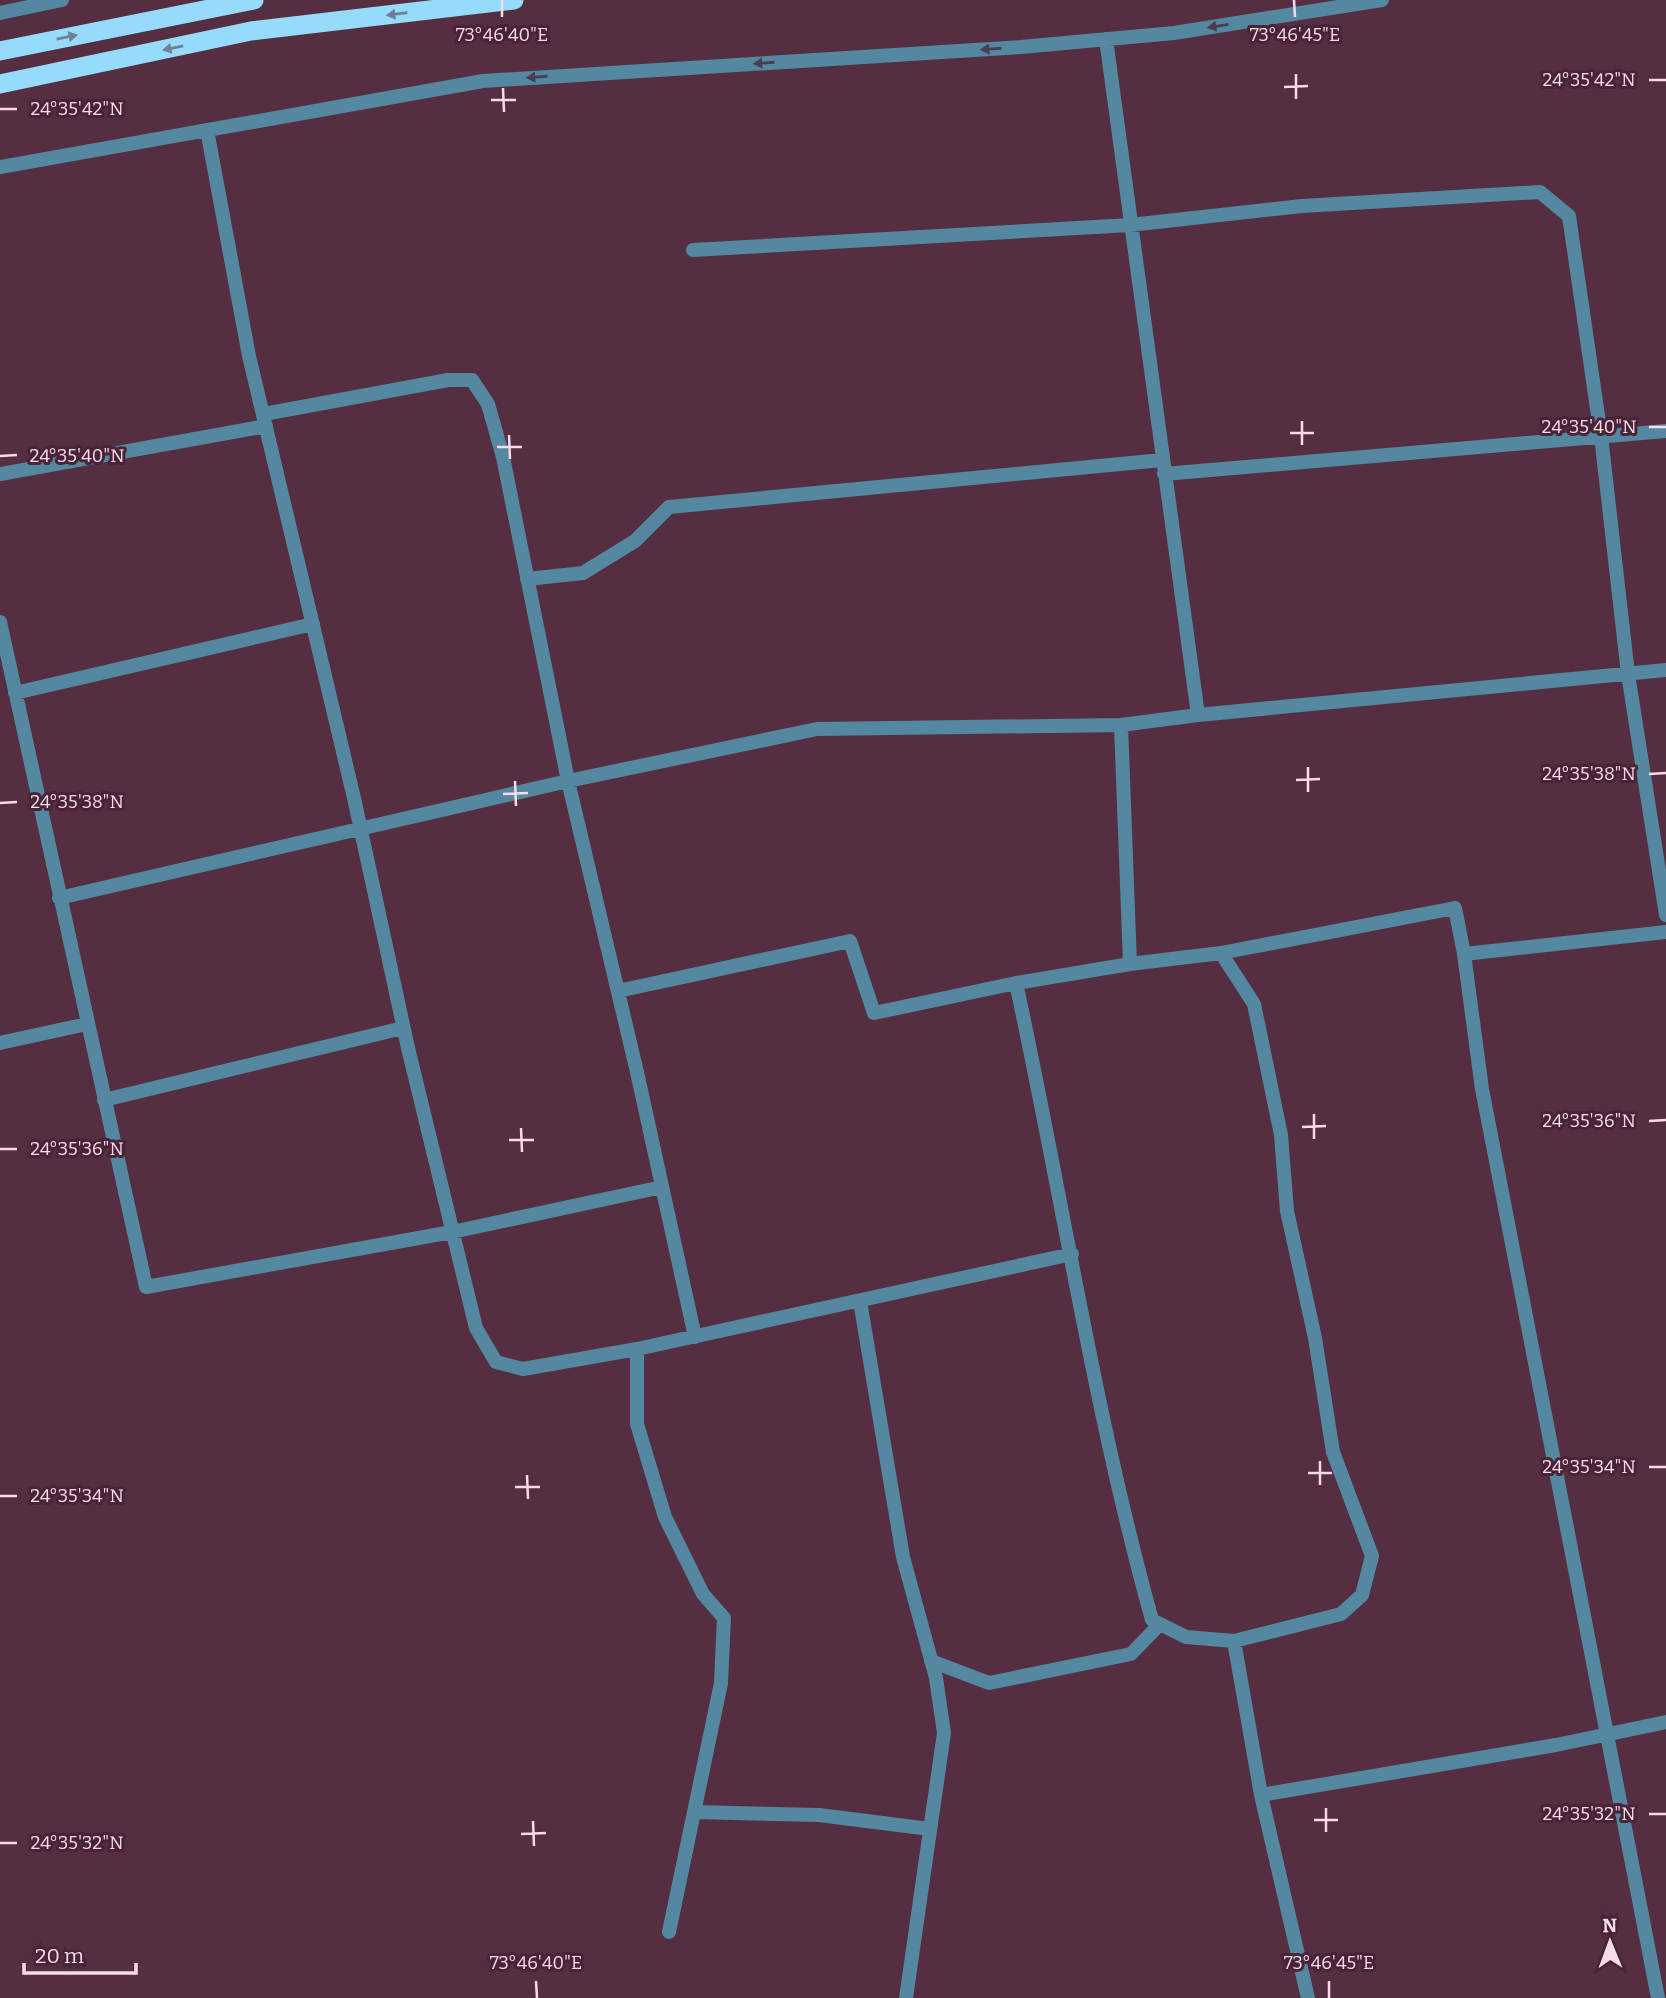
<svg xmlns="http://www.w3.org/2000/svg" width="1666" height="1998" viewBox="0 0 1666 1998" font-family="Bitter,serif">
<style>
.lines{fill:none;stroke-linecap:round;stroke-linejoin:round}
.minor{stroke:#5388a0;stroke-width:14}
.trunk{stroke:#96dbf9;stroke-width:19}
.oneway{fill:#707f98}
.oneway2{fill:#4c3c52}
.ticks{fill:none;stroke:#f6dce8;stroke-width:2.5}
.ticks-label{font-size:18px;text-anchor:middle;fill:#f6dce8;stroke:#492338;stroke-width:6;stroke-linejoin:round;paint-order:stroke}
</style>
<rect width="100%" height="100%" fill="#552e42"/>
<g class="lines">
<path class="minor" d="M0 13 62 0
M1106 39 1198 715 1121 725 1130 964 1221 953 1455 908 1464 954 1666 932
M207 130 249 356 354 798 408 1048 476 1328 496 1362 523 1369 637 1349
M0 167 483 81 1021 47 1174 33 1382 0
M693 250 1130 225 1302 206 1540 192 1569 216 1601 436 1628 674 1666 915
M264 414 448 380H472L488 404 503 457 568 781 637 1072 695 1337
M0 474 266 426
M1164 474 1666 431
M527 579 583 573 635 541 669 507 1162 460
M0 622 146 1287 452 1232 662 1187
M15 693 313 624
M1198 715 1666 670
M59 898 568 781 817 729 1121 725
M1464 954 1482 1089 1658 1998
M1130 964 1016 983C1062 1195 1094 1411 1152 1620L1186 1637 1234 1641 1341 1614 1362 1595 1372 1556 1333 1452 1315 1338 1287 1211 1281 1135 1254 1004 1221 953
M618 991 850 941 874 1013 1016 983
M0 1043 87 1024
M104 1100 403 1028
M860 1301 903 1557 936 1678 944 1733 906 1998
M1234 1641 1261 1795 1308 1998
M931 1661 989 1683 1131 1654 1160 1624
M1261 1795 1556 1745 1666 1722
M694 1812 819 1815 930 1829
M669 1932 721 1683 724 1618 703 1594 665 1517 637 1424V1349L1072 1254"/>
<path class="trunk" d="M0 51 254 0
M0 84 251 31 514 0"/>
</g>
<defs><path id="oneway-solid" d="M-6-.8H1V-3.2L6.5 0L1 3.2V.8H-6Z" transform="scale(1.75)"/></defs>
<g class="oneway">
<use href="#oneway-solid" transform="translate(397 14) rotate(173)"/>
<use href="#oneway-solid" transform="translate(67 37) rotate(-11)"/>
<use href="#oneway-solid" transform="translate(173 48) rotate(168)"/>
</g>
<g class="oneway2">
<use href="#oneway-solid" transform="translate(1218 26) rotate(171)"/>
<use href="#oneway-solid" transform="translate(991 49) rotate(176)"/>
<use href="#oneway-solid" transform="translate(764 63) rotate(176)"/>
<use href="#oneway-solid" transform="translate(537 77) rotate(176)"/>
</g>
<path class="ticks" d="M502 0V17M1294 0 1295 17M1296 74V99M1649 80H1666M1284 87 1308 86M503 88 504 112M491 100H516M0 109H17M1302 421V445M1649 427H1666M1290 433H1314M509 435 510 459M497 447H522M0 456 17 455M1308 767V792M1649 774 1666 773M1296 780 1320 779M515 781 516 806M503 794 528 793M0 803 17 802M1314 1114V1139M1649 1121 1666 1120M1302 1127 1326 1126M521 1128 522 1152M509 1140H534M0 1149H17M1320 1461V1485M1649 1467H1666M1308 1473H1332M527 1475 528 1499M515 1487H540M0 1496H17M1326 1808V1832M1649 1814H1666M1314 1820H1338M533 1821 534 1846M521 1834 546 1833M0 1843H17M536 1981 537 1998M1329 1981V1998"/>
<g class="ticks-label">
<text x="502" y="41">73°46'40"E</text>
<text x="1295" y="41">73°46'45"E</text>
<text x="1589" y="86">24°35'42"N</text>
<text x="77" y="115">24°35'42"N</text>
<text x="1589" y="433">24°35'40"N</text>
<text x="77" y="462">24°35'40"N</text>
<text x="1589" y="780">24°35'38"N</text>
<text x="77" y="808">24°35'38"N</text>
<text x="1589" y="1127">24°35'36"N</text>
<text x="77" y="1155">24°35'36"N</text>
<text x="1589" y="1473">24°35'34"N</text>
<text x="77" y="1502">24°35'34"N</text>
<text x="1589" y="1820">24°35'32"N</text>
<text x="77" y="1849">24°35'32"N</text>
<text x="536" y="1969">73°46'40"E</text>
<text x="1329" y="1969">73°46'45"E</text>
</g>
<g transform="translate(1610 1942) rotate(359)" stroke="#492338" stroke-width="5" paint-order="stroke">
<path d="M0-5L12 26L0 18L-12 26Z" fill="#f6dce8"/>
<text y="-10" font-size="19" font-weight="bold" text-anchor="middle" fill="#f6dce8">N</text>
</g>
<path d="M24 1963v10h112v-10" fill="none" stroke="#f6dce8" stroke-width="3.5"/>
<text x="35" y="1963" font-size="21" fill="#f6dce8" stroke="#492338" stroke-width="5" paint-order="stroke">20 m</text>
</svg>
